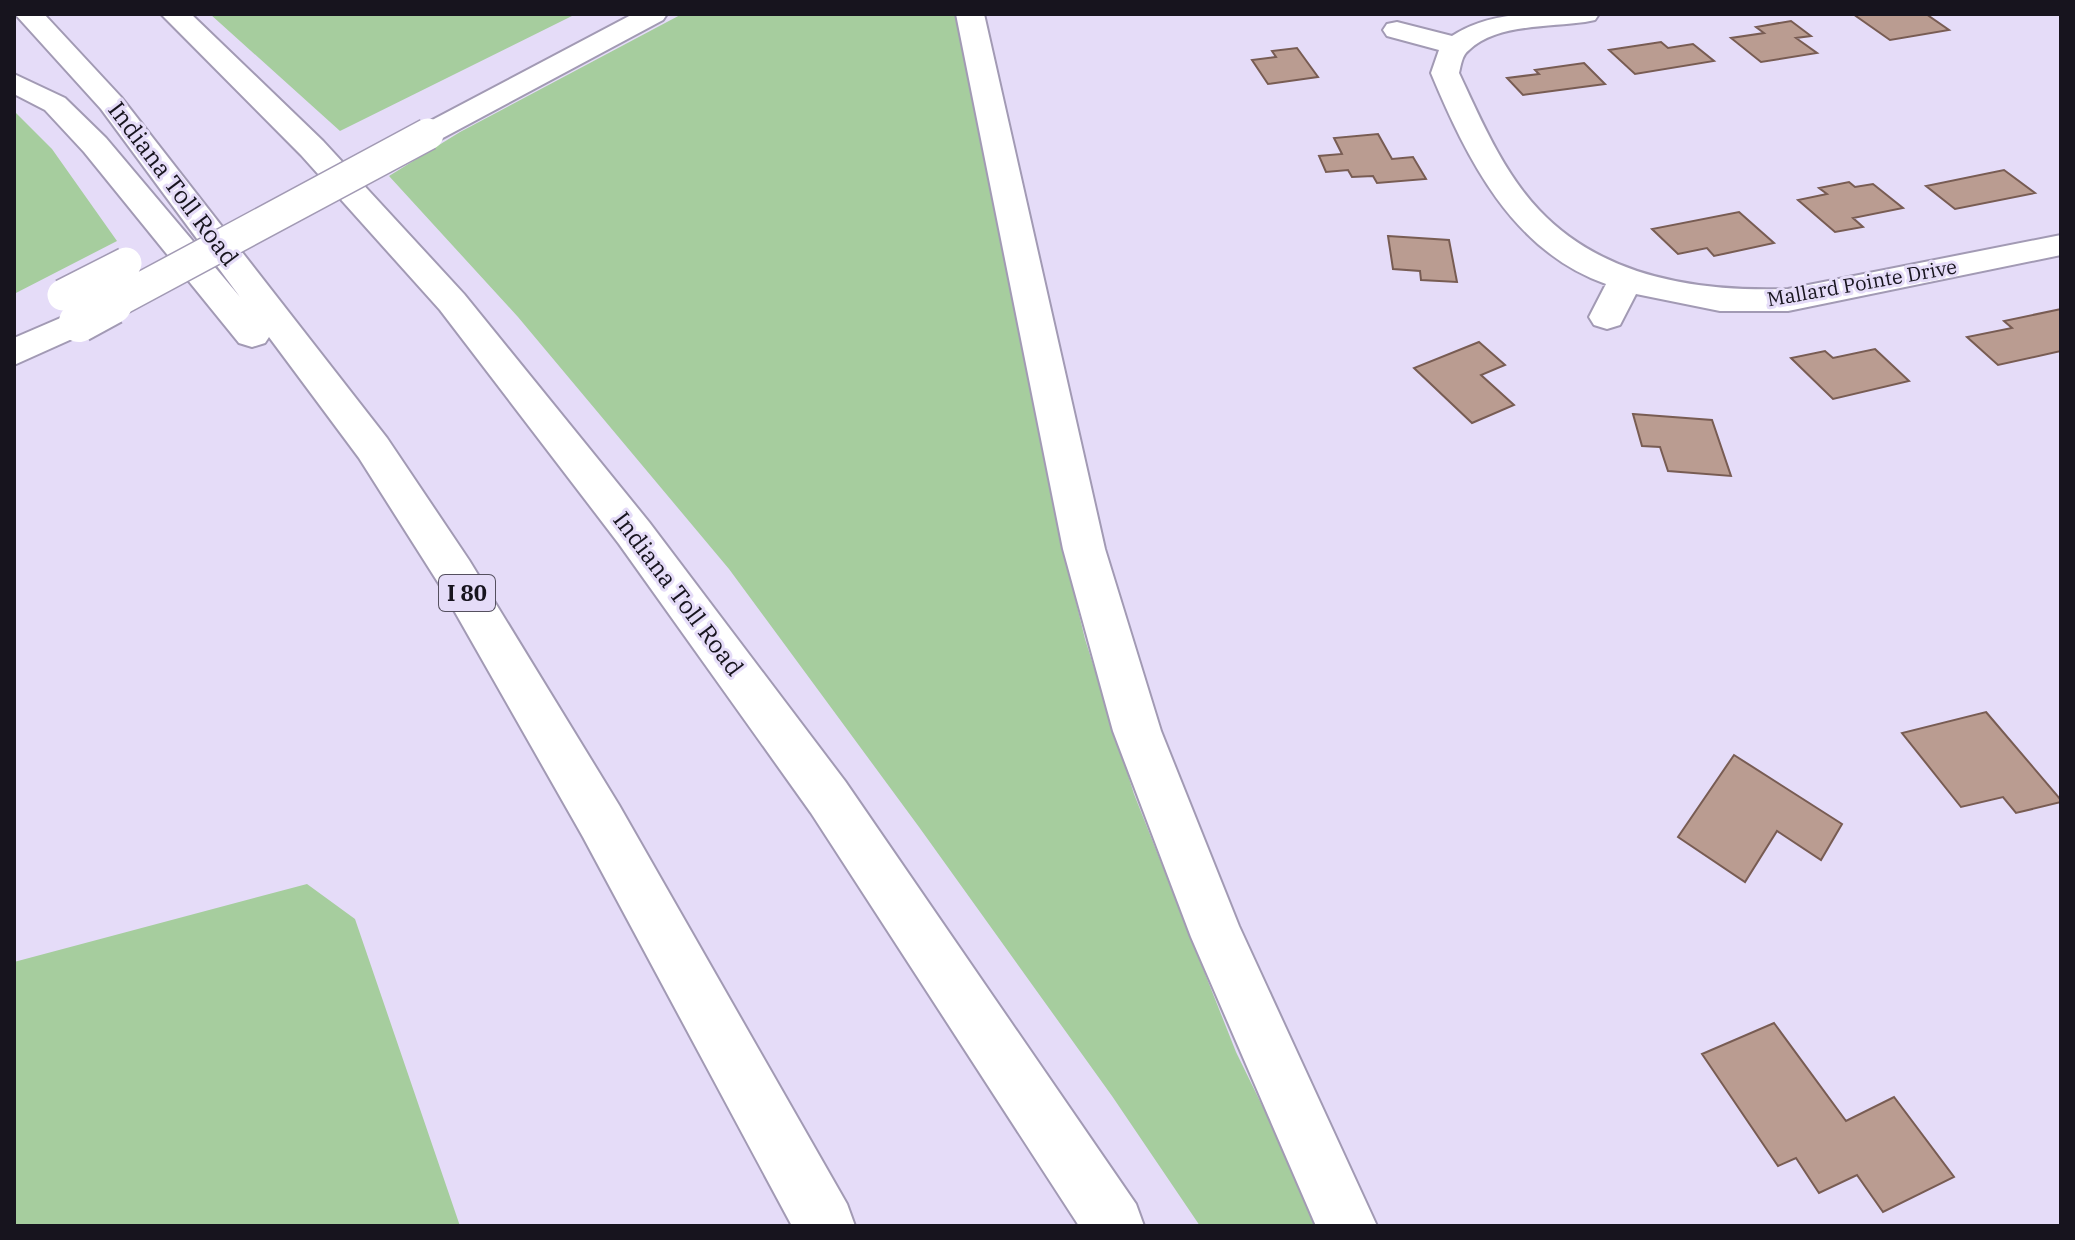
<svg xmlns="http://www.w3.org/2000/svg" width="2075" height="1240" viewBox="0 0 2075 1240" font-family="'IBM Plex Serif',serif">
<style>
.green{fill:#a6cd9e}
.building{fill:#ba9c91;stroke:#785c53;stroke-width:2}
.lines{fill:none;stroke-linecap:round;stroke-linejoin:round}
.street-casing{stroke:#a29ab4;stroke-width:4}
.highway-casing{stroke:#a29ab4;stroke-width:4}
.street{fill:#fff;fill-rule:evenodd}
.highway{fill:#fff;fill-rule:evenodd}
.highway-bridge-far1-casing{stroke:#a29ab4;stroke-width:34;stroke-linecap:butt}
.highway-bridge-casing{stroke:#a29ab4;stroke-width:44;stroke-linecap:butt}
.highway-bridge-far1{stroke:#fff;stroke-width:31}
.highway-bridge{stroke:#fff;stroke-width:40}
.labels{text-anchor:middle;stroke-width:6;stroke-linejoin:round;paint-order:stroke}
.far-street-label{font-size:20px;fill:#17141e;stroke:#e5dcf8}
.shield{fill:#e5dcf8;stroke:#55505f;stroke-width:2}
.shield-label{font-size:22px;font-weight:bold;fill:#17141e}
.street-label{font-size:24px;fill:#17141e;stroke:#e5dcf8}
</style>
<rect width="100%" height="100%" fill="#e5dcf8"/>
<path class="green" d="M210 14H576L340 131Z
M682 14H955L1054 511 1085 639 1134 794 1236 1052 1321 1226H1200L1112 1096 919 827 729 569 518 317 389 176 460 132Z
M14 111 52 149 117 241 14 294Z
M307 884 355 919 460 1226H14V962Z"/>
<path class="building" d="M1853 14H1926L1949 30 1890 40Z
M1791 21 1811 36 1796 38 1817 53 1761 62 1731 38 1764 33 1756 27Z
M1661 42 1668 48 1693 44 1714 61 1635 74 1609 50Z
M1297 48 1318 77 1268 84 1252 60 1276 57 1272 51Z
M1584 63 1605 84 1523 95 1507 78 1539 74 1535 70Z
M1378 134 1392 159 1413 157 1426 179 1377 183 1373 176 1352 177 1348 170 1326 172 1319 156 1342 154 1334 138Z
M2004 170 2035 193 1955 209 1926 186Z
M1849 182 1855 187 1873 184 1903 208 1853 218 1863 227 1835 232 1798 200 1827 194 1819 188Z
M1739 212 1774 243 1714 256 1707 248 1678 254 1652 229Z
M1388 236 1449 240 1457 282 1421 280 1420 271 1393 269Z
M2061 309V351L1998 365 1967 337 2012 328 2004 321Z
M1479 342 1505 365 1481 375 1514 405 1472 423 1414 368Z
M1875 349 1909 381 1833 399 1791 358 1825 351 1833 358Z
M1633 414 1712 420 1731 476 1668 471 1660 447 1642 446Z
M1986 712 2061 800V802L2016 813 2003 797 1961 807 1902 733Z
M1734 755 1842 824 1821 860 1777 831 1745 882 1678 837Z
M1774 1023 1846 1121 1894 1097 1954 1177 1883 1212 1857 1175 1819 1193 1796 1158 1778 1166 1702 1054Z"/>
<g class="lines">
<defs>
<path id="street" d="M1599 14 1595 20 1585 22C1550 27 1496 24 1469 50 1462 55 1461 65 1459 73 1481 120 1503 172 1539 210 1603 278 1699 292 1788 289L2061 235V255L1788 311H1720L1636 294 1620 325 1607 329 1594 325 1589 317 1606 284C1512 251 1467 159 1431 73L1439 50 1387 36 1383 30 1387 24 1397 22 1452 36C1494 8 1550 14 1599 14Z"/>
<path id="highway" d="M15 14H44L121 97 387 438 469 560 619 805 847 1204 855 1226H792L583 837 439 584 359 458 269 337 265 343 252 347 239 343 84 152 45 110 14 94V74L65 98 106 138 240 297 101 109Z
M161 14H191L323 141 464 294 649 522 845 781 1136 1204 1144 1226H1079L811 813 619 544 440 310 301 155Z
M633 14H667L663 20 439 140 428 143 417 140 413 134 417 128Z
M956 14H984L1105 549 1161 731 1239 926 1377 1226H1316L1191 937 1113 731 1063 549Z
M79 310 92 314 97 322 92 330 14 365V338Z"/>
</defs>
<use href="#street" class="street-casing"/>
<use href="#highway" class="highway-casing"/>
<use href="#street" class="street"/>
<use href="#highway" class="highway"/>
<defs>
<path id="highway-bridge-far1" d="M63 295 126 263
M108 306 428 134"/>
<path id="highway-bridge" d="M79 322 112 304"/>
</defs>
<use href="#highway-bridge-far1" class="highway-bridge-far1-casing"/>
<use href="#highway-bridge" class="highway-bridge-casing"/>
<use href="#highway-bridge-far1" class="highway-bridge-far1"/>
<use href="#highway-bridge" class="highway-bridge"/>
</g>
<g class="labels">
<g class="far-street-label">
<text transform="translate(1862 283) rotate(-10)" y="7">Mallard Pointe Drive</text>
</g>
<rect class="shield" x="439" y="575" width="56" height="36" rx="6"/>
<g class="shield-label">
<text x="467" y="601">I 80</text>
</g>
<g class="street-label">
<text transform="translate(173 184) rotate(53)" y="8">Indiana Toll Road</text>
<text transform="translate(678 594) rotate(53)" y="8">Indiana Toll Road</text>
</g>
</g>
<rect width="2075" height="1240" fill="none" stroke="#17141e" stroke-width="32"/>
</svg>
